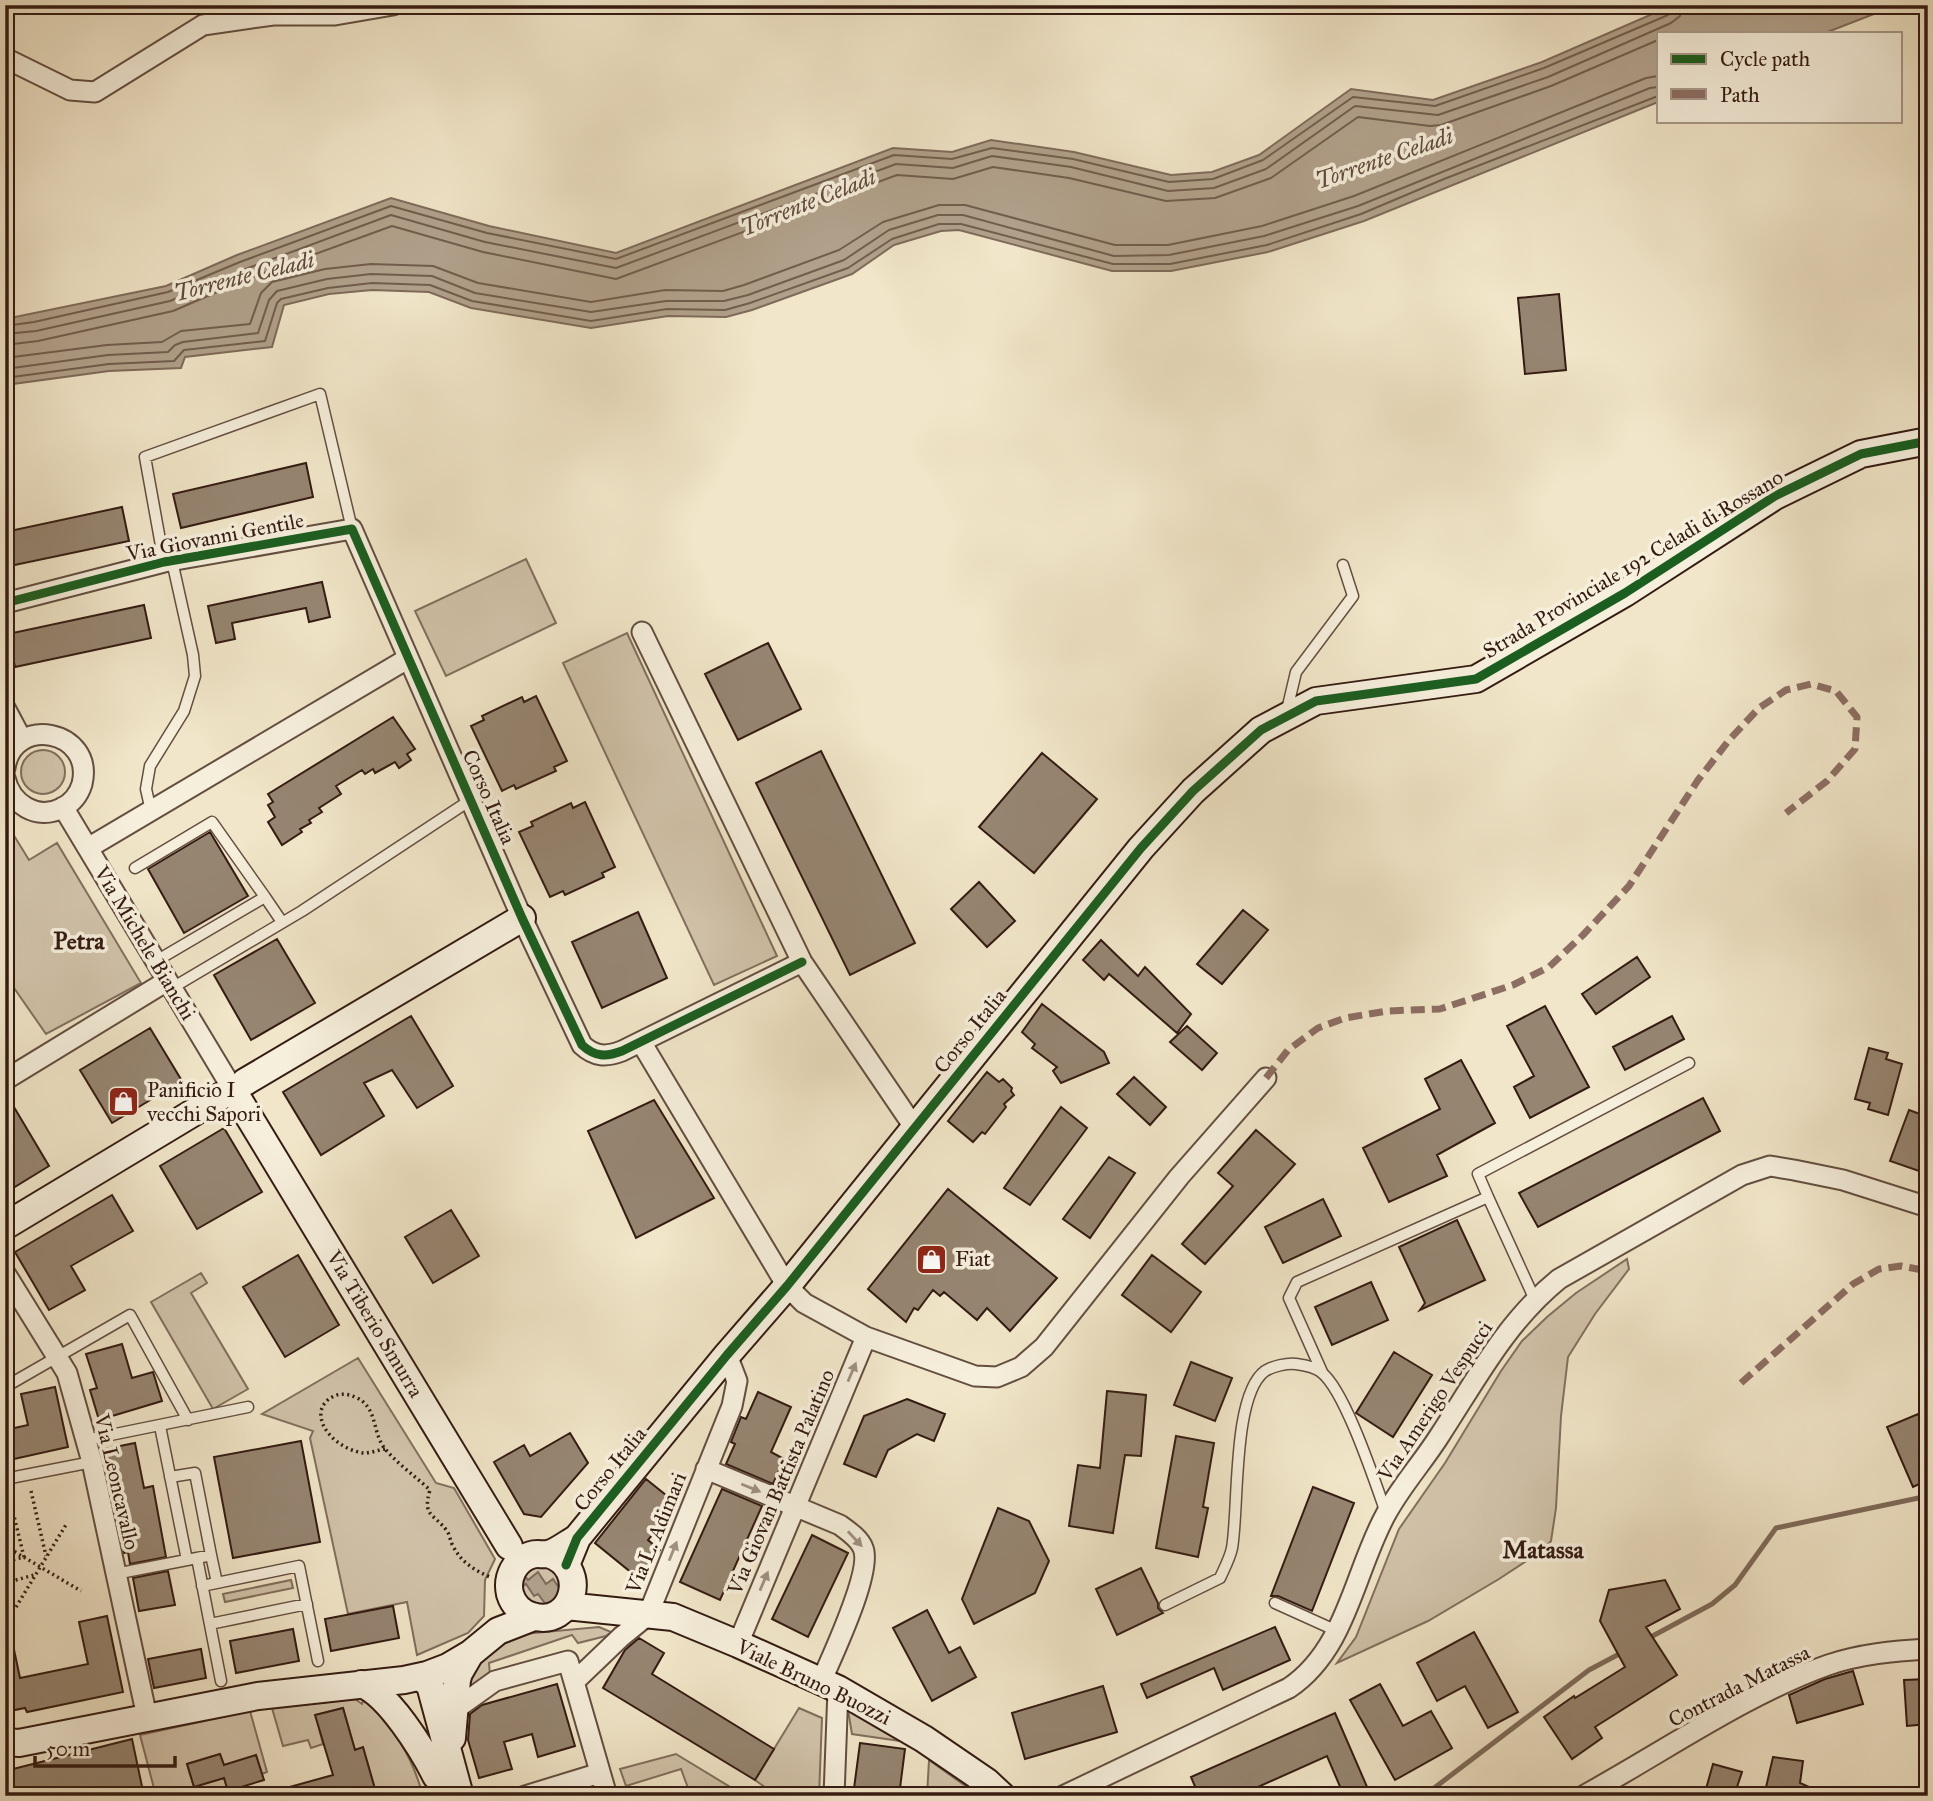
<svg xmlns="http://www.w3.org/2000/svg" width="1933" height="1801" viewBox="0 0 1933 1801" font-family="'IM FELL Great Primer',serif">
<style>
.green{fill:#d1c3aa;stroke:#826f5e;stroke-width:2}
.water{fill:#b1a18b;stroke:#7f6b5b;stroke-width:2}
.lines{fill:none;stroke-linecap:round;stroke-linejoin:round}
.shore{stroke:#725e4e;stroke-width:2}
.stream{stroke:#7f6b5b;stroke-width:5}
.building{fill:#968571;stroke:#341b12;stroke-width:2}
.lane-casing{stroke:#634e40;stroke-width:13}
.street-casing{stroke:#634e40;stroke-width:23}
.secondary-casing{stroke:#341b12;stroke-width:30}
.path{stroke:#341b12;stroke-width:3.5;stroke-dasharray:2 3.5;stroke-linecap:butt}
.lane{stroke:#f6efdc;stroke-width:10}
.street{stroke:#f6efdc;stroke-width:19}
.secondary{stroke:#f6efdc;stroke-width:26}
.quiet{stroke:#8d6e63;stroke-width:7;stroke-dasharray:14 7;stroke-linecap:butt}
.cycleway-casing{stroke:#f6efdc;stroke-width:13}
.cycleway{stroke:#1b5e20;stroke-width:9}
.oneway{fill:#9f9081}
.labels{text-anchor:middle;stroke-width:7;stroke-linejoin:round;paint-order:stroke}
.street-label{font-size:21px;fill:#341b12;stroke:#f6efdc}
.poi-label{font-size:21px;fill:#341b12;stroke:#f6efdc;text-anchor:start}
.water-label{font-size:23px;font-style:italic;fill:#604a3c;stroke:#f6efdc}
.quarter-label{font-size:24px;font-weight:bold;fill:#341b12;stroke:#f6efdc}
</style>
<rect width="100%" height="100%" fill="#f1e6c9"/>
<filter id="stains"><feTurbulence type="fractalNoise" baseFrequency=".00286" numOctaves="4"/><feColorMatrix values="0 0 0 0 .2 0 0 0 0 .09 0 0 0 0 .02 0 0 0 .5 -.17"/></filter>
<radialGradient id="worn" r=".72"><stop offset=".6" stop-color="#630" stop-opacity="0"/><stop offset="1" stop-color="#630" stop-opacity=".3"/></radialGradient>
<path class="green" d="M526 559 556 623 446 676 415 611Z
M627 633 777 956 714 985 563 663Z
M21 772a22 22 0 1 1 44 0a22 22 0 1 1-44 0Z
M5 821 29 860 57 843 141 983 46 1034 5 975Z
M1627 1259 1629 1269 1595 1314 1568 1357 1561 1416 1556 1508 1551 1541 1543 1550 1499 1579 1428 1621 1337 1663 1356 1637 1399 1529 1445 1463 1501 1371 1522 1341 1547 1317 1576 1293Z
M201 1273 207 1283 191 1293 248 1389 213 1409 151 1302Z
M358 1358 436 1483 454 1488 495 1559 485 1580 484 1616 468 1633 417 1655 407 1602 348 1614 310 1438 313 1431 262 1414Z
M561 1566 560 1605 527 1608 515 1576 520 1568Z
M291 1580 293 1588 225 1602 223 1594Z
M599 1627 611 1632 606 1636 578 1643 572 1635 489 1663 490 1676 460 1696 466 1674 513 1637 523 1634Z
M364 1698C395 1730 411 1753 423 1796H377L363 1748 355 1750 343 1708 316 1715 323 1744 311 1748 308 1740 283 1746 272 1708 355 1699 362 1704Z
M799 1708 822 1718 819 1796H761L766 1788 755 1780Z
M848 1710 900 1741 852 1734Z
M250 1711 267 1772 262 1774 256 1755 224 1765 220 1754 187 1764 194 1787 224 1778 228 1791 212 1796H156L140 1735Z
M676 1754 745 1796H691L681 1769 626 1786 620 1769Z
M929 1760 974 1792 970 1796H927Z"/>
<path class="water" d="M1673 5H1897L1825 33H1658V102L1364 221 1268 252 1171 271H1112L959 230 941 231 894 245 852 274 752 310 726 317 668 316 591 328 471 308 429 292 372 290 329 294 284 305 272 347 185 357 181 368 109 371 5 385V319L166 286 237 255 391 198 489 226 616 253 893 148 952 152 991 140 1074 152 1171 175 1212 172 1259 155 1351 89 1433 100 1542 62Z
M538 1572 546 1584 553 1579 563 1594 547 1606 538 1594 534 1596 526 1584 520 1588 522 1573 528 1580Z"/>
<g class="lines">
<path class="shore" d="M5 326 34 322 168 292 240 262 391 206 487 233 616 259 894 155 952 159 992 148 1073 159 1169 182 1213 179 1263 160 1353 97 1435 106 1544 68 1668 15 1672 11 1673 5
M5 334 36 331 170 301 243 270 391 215 485 242 616 268 896 164 953 168 992 156 1071 167 1168 191 1214 188 1266 169 1355 106 1438 115 1548 77 1671 23 1680 16 1682 5
M5 345 38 341 173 311 247 279 392 226 483 252 616 279 897 175 953 179 993 167 1069 178 1166 201 1215 198 1271 178 1358 117 1430 126 1441 125 1551 86 1658 40
M5 358 107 345 162 342 181 331 250 324 261 293 272 282 325 269 371 264 433 266 478 283 591 302 665 290 723 291 744 285 839 250 883 222 939 205H965L1115 245H1168L1262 226 1354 196 1646 78 1658 76
M5 369 108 355 168 352 175 345 183 342 258 333 269 300 277 291 327 279 371 274 432 276 475 293 591 312 666 301H724L748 295 844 260 889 230 938 215H963L1114 256 1169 255 1264 236 1358 206 1650 88 1658 87
M5 378 109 364 174 361 184 350 265 341 277 303 281 299 328 288 372 283 430 285 472 301 591 321 667 309 725 310 750 303 848 268 892 239 939 224H961L1113 264H1170L1267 245 1361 214 1444 179 1658 96"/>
<path class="stream" d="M1647 1639 1712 1604 1735 1585 1776 1528 1928 1496
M1425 1795 1589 1670 1623 1652"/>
</g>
<path class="building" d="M1559 294 1566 370 1525 374 1518 298Z
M306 463 313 497 181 528 173 494Z
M122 507 129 541 5 567V532Z
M322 582 330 617 309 622 306 608 232 623 235 639 216 643 208 606Z
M144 605 151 638 15 667 8 634Z
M768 643 801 709 738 740 705 674Z
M536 696 567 761 554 767 556 771 516 789 514 785 502 791 471 726 484 720 482 716 522 697 524 702Z
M393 717 415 749 407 754 411 760 399 768 395 762 375 773 373 769 365 774 362 770 336 786 341 794 319 808 322 812 309 820 311 823 300 829 302 832 282 845 268 822 275 817 268 805 273 802 268 794Z
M821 751 915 943 850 975 756 783Z
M1042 753 1097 799 1034 873 979 827Z
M585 802 615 867 602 873 604 877 565 895 563 891 550 897 519 832 533 826 531 822 571 803 573 808Z
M210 832 248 896 184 933 148 869Z
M979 882 1015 921 987 947 951 909Z
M1243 910 1268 930 1222 984 1197 964Z
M638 912 667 978 602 1008 572 942Z
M277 939 315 1003 251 1040 214 975Z
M1101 940 1138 976 1145 967 1191 1014 1177 1033 1109 974 1104 980 1083 960Z
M1637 957 1650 977 1596 1014 1582 994Z
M1042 1004 1104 1052 1109 1063 1061 1083 1053 1071 1057 1067 1032 1048 1035 1044 1022 1032Z
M1545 1006 1589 1087 1530 1118 1514 1087 1534 1076 1507 1026Z
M411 1016 453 1086 417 1108 392 1070 364 1083 384 1116 321 1155 283 1092Z
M1672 1016 1684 1039 1625 1070 1613 1047Z
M1187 1026 1217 1053 1202 1070 1170 1042Z
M150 1028 182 1081 112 1123 80 1070Z
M1869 1048 1888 1053 1886 1059 1902 1064 1888 1115 1868 1109 1870 1103 1855 1099Z
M1461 1060 1495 1123 1437 1155 1447 1176 1389 1202 1363 1148 1440 1109 1425 1079Z
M987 1072 999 1082 1003 1079 1012 1088 1011 1091 1014 1095 1004 1104 1006 1107 985 1134 982 1132 973 1142 948 1121Z
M1134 1077 1166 1107 1150 1125 1117 1094Z
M5 1092 49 1166 5 1193Z
M1703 1098 1720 1131 1538 1227 1519 1193Z
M654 1100 714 1198 636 1238 588 1131Z
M1061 1107 1087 1128 1030 1205 1004 1188Z
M1909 1110 1928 1117V1174L1890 1161Z
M224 1128 262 1192 197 1229 160 1166Z
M1256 1130 1295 1164 1205 1264 1182 1244 1233 1186 1218 1173Z
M1109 1157 1135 1173 1090 1238 1063 1219Z
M948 1189 1057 1278 1010 1331 987 1308 977 1320 944 1292 940 1296 933 1290 918 1310 914 1308 906 1322 868 1289Z
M112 1195 133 1231 71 1266 85 1290 49 1310 15 1252Z
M1323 1199 1341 1236 1283 1263 1265 1227Z
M451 1210 479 1256 433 1283 405 1237Z
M1457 1220 1485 1280 1420 1310 1425 1303 1399 1247Z
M298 1255 339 1325 285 1357 243 1287Z
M1152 1255 1201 1292 1171 1332 1122 1295Z
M1371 1282 1388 1320 1332 1345 1315 1307Z
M122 1344 132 1378 153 1372 162 1401 99 1420 90 1390 97 1388 86 1354Z
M1394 1352 1432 1375 1393 1437 1356 1413Z
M1191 1362 1232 1378 1215 1421 1174 1405Z
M55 1387 68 1447 5 1461V1430L28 1425 21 1394Z
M1107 1391 1146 1395 1141 1456 1125 1455 1113 1533 1069 1526 1078 1465 1100 1468Z
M758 1392 791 1407 771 1452 784 1459 773 1484 726 1464 735 1444 731 1442 741 1417 746 1419Z
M907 1399 945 1414 934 1441 917 1434 888 1450 876 1477 844 1464 864 1416Z
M1918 1414 1928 1437V1480L1913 1487 1887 1427Z
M570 1433 588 1463 541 1517 524 1514 494 1462 524 1445 530 1456Z
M1176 1436 1214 1443 1203 1507 1208 1508 1198 1557 1156 1548Z
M301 1441 320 1542 233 1558 214 1457Z
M135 1443 144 1488 153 1486 166 1557 130 1564 128 1552 124 1553 105 1449Z
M646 1479 677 1504 648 1540 660 1550 638 1578 595 1543Z
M1313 1487 1354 1503 1312 1611 1278 1596H1271Z
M722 1489 762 1506 720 1600 680 1582Z
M998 1508 1029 1521 1049 1561 1035 1593 974 1624 962 1599Z
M812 1535 848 1553 808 1637 772 1619Z
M1141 1568 1158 1603V1608L1163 1613 1117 1635 1096 1589Z
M168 1571 175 1605 139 1611 133 1578Z
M1665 1580 1680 1609 1646 1627 1677 1675 1595 1727 1602 1738 1572 1759 1544 1717 1574 1696 1575 1698 1625 1667 1600 1621 1609 1590Z
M393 1606 399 1638 331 1651 325 1619Z
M927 1610 949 1653 960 1647 976 1677 932 1701 893 1628Z
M107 1616 123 1692 27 1712 25 1708 5 1712V1641L12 1640 20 1678 88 1664 79 1622Z
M1275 1627 1290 1660 1223 1690 1214 1668 1147 1698 1141 1684Z
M293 1629 299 1661 236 1673 230 1641Z
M1474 1632 1518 1712 1488 1728 1465 1686 1437 1701 1417 1663Z
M639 1638 664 1653 652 1674 774 1749 755 1780 603 1688 625 1650Z
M201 1649 206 1678 154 1688 148 1659Z
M1853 1671 1863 1704 1797 1723 1789 1695 1825 1679Z
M1928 1679V1724L1907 1726 1904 1680Z
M557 1684 575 1746 538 1757 532 1734 504 1742 512 1769 479 1778 468 1740 470 1714 482 1705Z
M1380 1684 1403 1726 1431 1711 1452 1748 1395 1780 1350 1700Z
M1103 1686 1117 1732 1025 1759 1012 1713Z
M343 1708 355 1750 363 1747 377 1796H275V1791L333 1775 315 1715Z
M1335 1713 1371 1796H1344L1327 1756 1238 1796H1199L1191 1777Z
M132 1739 144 1796H80L79 1790 54 1796H5V1771Z
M860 1743 905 1749 899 1796H853Z
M220 1754 224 1765 256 1755 264 1780 228 1791 224 1778 194 1787 187 1764Z
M1773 1757 1803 1761 1800 1783 1829 1796H1764Z
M1713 1764 1742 1772 1734 1796H1704Z"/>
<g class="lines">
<defs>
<path id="lane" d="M164 562 145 457 320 394 352 529
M1287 710 1296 672 1353 596 1343 565
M151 811 146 789 150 766 184 711 195 676 193 655 172 561
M135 868 212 822 265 897
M156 961 265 897 282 922
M172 988 302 911 472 799
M1488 1197 1535 1300
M1322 1372 1289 1298 1297 1282 1488 1197 1478 1174 1689 1063
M5 1387 130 1315 188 1420
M160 1426 187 1560
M86 1440 248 1407
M170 1477 195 1473 211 1555 197 1558
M5 1479 92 1462
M211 1555 217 1583
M115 1574 197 1558 221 1681
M202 1586 299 1566 318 1661
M1275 1603 1337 1631
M1165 1605 1220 1578C1224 1569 1230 1558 1232 1548 1239 1509 1232 1395 1265 1371 1273 1366 1287 1363 1296 1364 1304 1365 1315 1367 1321 1372 1345 1390 1375 1482 1386 1513
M210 1624 307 1604"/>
<path id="street" d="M5 58 70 90 95 92 203 25 273 15H335L393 5
M5 603 164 562 352 529 522 918 582 1045C595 1057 606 1057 622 1051L802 962
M642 632 802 962 914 1127
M5 708 22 740
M5 768C13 714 95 730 82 784 79 794 72 803 62 808 37 821 11 804 5 778
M63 807 226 1078
M88 848 407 659
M641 1042 787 1286 804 1303 866 1337 975 1376 997 1377 1021 1367 1044 1347 1179 1177 1266 1078
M5 1080 167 981
M5 1273 67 1373 92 1462 147 1717
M706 1469 840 1525C848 1531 859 1538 863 1548 873 1571 832 1656 821 1682
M738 1644 866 1337
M574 1682 621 1637 648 1615 732 1406 737 1381 727 1355
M453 1711 495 1681 568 1661 607 1796
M525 1796 600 1773
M834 1796 838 1689
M1063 1796 1289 1688C1347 1649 1354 1572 1386 1514 1401 1486 1423 1462 1440 1435 1476 1380 1506 1322 1559 1279L1742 1175 1770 1166 1794 1170 1843 1180 1928 1207
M1583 1796C1662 1753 1744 1695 1828 1665 1860 1654 1894 1651 1928 1649"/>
<path id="secondary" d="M245 1082 522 918
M240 1102 509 1546
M5 1226 221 1096
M548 1554C591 1567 573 1629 532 1616 521 1613 513 1604 510 1594 506 1577 515 1560 531 1555 537 1553 542 1555 548 1554 557 1552 568 1543 577 1538
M566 1565 577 1538 727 1355 787 1286 1141 848 1193 791 1261 730 1316 701 1476 679 1625 593 1775 496 1861 454 1928 441
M566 1606 673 1617 738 1644 838 1689 924 1739 987 1782 1002 1796
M421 1677 430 1685 460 1796
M361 1684C388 1693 423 1750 436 1776
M452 1738 457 1680 459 1673 470 1654
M5 1742 19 1743 258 1696 404 1680 427 1675 448 1667 470 1654 498 1631 534 1617"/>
</defs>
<use href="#lane" class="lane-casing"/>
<use href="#street" class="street-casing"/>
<use href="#secondary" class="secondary-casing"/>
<path class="path" d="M385 1449C378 1450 371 1453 364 1453 345 1451 319 1433 321 1412 322 1404 328 1399 334 1396 341 1393 348 1394 355 1397 379 1407 371 1433 386 1450 399 1465 415 1476 430 1490 422 1517 434 1513 447 1531 450 1535 450 1541 453 1546 461 1562 474 1570 490 1577
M31 1491 46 1556
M5 1518 14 1516 24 1557 5 1562
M5 1546 81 1591
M5 1583 34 1575
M16 1607 67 1523"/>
<use href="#lane" class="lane"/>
<use href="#street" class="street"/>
<use href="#secondary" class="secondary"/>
<path class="quiet" d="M1266 1078 1288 1050 1318 1028 1345 1018 1387 1011 1440 1009 1513 985 1549 967 1583 935 1629 886 1698 780 1730 739 1759 708 1786 690 1811 684 1836 691 1857 717 1855 749 1827 781 1786 813
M1741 1383 1853 1284 1879 1269 1901 1266 1928 1271"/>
<defs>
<path id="cycleway" d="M5 603 164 562 352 529 522 918 582 1045C595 1057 606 1057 622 1051L802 962
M566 1565 577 1538 727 1355 787 1286 1141 848 1193 791 1261 730 1316 701 1476 679 1625 593 1775 496 1861 454 1928 441"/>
</defs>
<use href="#cycleway" class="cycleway-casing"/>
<use href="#cycleway" class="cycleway"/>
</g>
<defs><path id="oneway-solid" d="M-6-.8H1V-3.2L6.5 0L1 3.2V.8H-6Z" transform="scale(1.75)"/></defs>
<g class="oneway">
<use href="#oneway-solid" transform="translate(852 1372) rotate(-67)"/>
<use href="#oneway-solid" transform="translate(751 1488) rotate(22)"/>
<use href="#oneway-solid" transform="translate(855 1539) rotate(47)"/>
<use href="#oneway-solid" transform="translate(673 1551) rotate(-68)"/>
<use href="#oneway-solid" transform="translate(764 1581) rotate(-67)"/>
</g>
<defs>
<symbol id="shop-square" viewBox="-11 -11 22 22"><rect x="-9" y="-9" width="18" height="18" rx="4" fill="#8f2418" stroke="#f6efdc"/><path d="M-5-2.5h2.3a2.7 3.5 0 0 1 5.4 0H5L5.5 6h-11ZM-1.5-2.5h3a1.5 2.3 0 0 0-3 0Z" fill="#fff"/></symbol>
</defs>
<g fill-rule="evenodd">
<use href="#shop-square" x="106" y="1084" width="35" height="35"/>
<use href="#shop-square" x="914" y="1242" width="35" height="35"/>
</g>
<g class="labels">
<g class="street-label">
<text transform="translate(215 537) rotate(-11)" y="7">Via Giovanni Gentile</text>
<text transform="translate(1633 564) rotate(-31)" y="7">Strada Provinciale 192 Celadi di Rossano</text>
<text transform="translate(489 797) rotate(66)" y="7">Corso Italia</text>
<text transform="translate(145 943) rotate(59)" y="7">Via Michele Bianchi</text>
<text transform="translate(970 1031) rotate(-51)" y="7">Corso Italia</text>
<text transform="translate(375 1324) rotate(59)" y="7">Via Tiberio Smurra</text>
<text transform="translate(1435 1401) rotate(-56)" y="7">Via Amerigo Vespucci</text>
<text transform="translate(610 1469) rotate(-51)" y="7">Corso Italia</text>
<text transform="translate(117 1482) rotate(77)" y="7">Via Leoncavallo</text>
<text transform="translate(781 1482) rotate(-67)" y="7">Via Giovan Battista Palatino</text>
<text transform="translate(656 1533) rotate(-68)" y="7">Via L. Adimari</text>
<text transform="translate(814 1682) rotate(26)" y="7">Viale Bruno Buozzi</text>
<text transform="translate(1739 1686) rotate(-27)" y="7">Contrada Matassa</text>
</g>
<g class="poi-label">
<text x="147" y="1097">Panificio I<tspan x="147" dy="24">vecchi Sapori</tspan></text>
<text x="955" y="1266">Fiat</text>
</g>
<g class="water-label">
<text transform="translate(1384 158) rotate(-19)" y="8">Torrente Celadi</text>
<text transform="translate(808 202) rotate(-22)" y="8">Torrente Celadi</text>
<text transform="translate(244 276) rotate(-14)" y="8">Torrente Celadi</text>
</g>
<g class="quarter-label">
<text x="79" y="949">Petra</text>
<text x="1543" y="1558">Matassa</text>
</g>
</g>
<rect width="1933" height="1801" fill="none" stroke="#f1e6c9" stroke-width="28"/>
<rect x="7" y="7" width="1919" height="1787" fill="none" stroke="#341b12" stroke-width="3.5"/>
<rect x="14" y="14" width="1905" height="1773" fill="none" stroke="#341b12" stroke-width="2"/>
<rect x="1657" y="32" width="245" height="91" fill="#f6efdc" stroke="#a89a8b" stroke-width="2"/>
<rect x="1671" y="54" width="35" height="10" fill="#1b5e20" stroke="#a89a8b" stroke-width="2"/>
<text x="1720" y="66" font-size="21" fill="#341b12">Cycle path</text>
<rect x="1671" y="89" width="35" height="10" fill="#8d6e63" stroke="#a89a8b" stroke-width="2"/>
<text x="1720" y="102" font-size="21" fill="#341b12">Path</text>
<path d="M35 1756v10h140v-10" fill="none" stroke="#341b12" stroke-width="3.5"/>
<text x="46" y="1756" font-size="21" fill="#341b12" stroke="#f6efdc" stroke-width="5" paint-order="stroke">50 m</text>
<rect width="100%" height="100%" filter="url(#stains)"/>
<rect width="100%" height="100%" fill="url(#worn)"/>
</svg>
